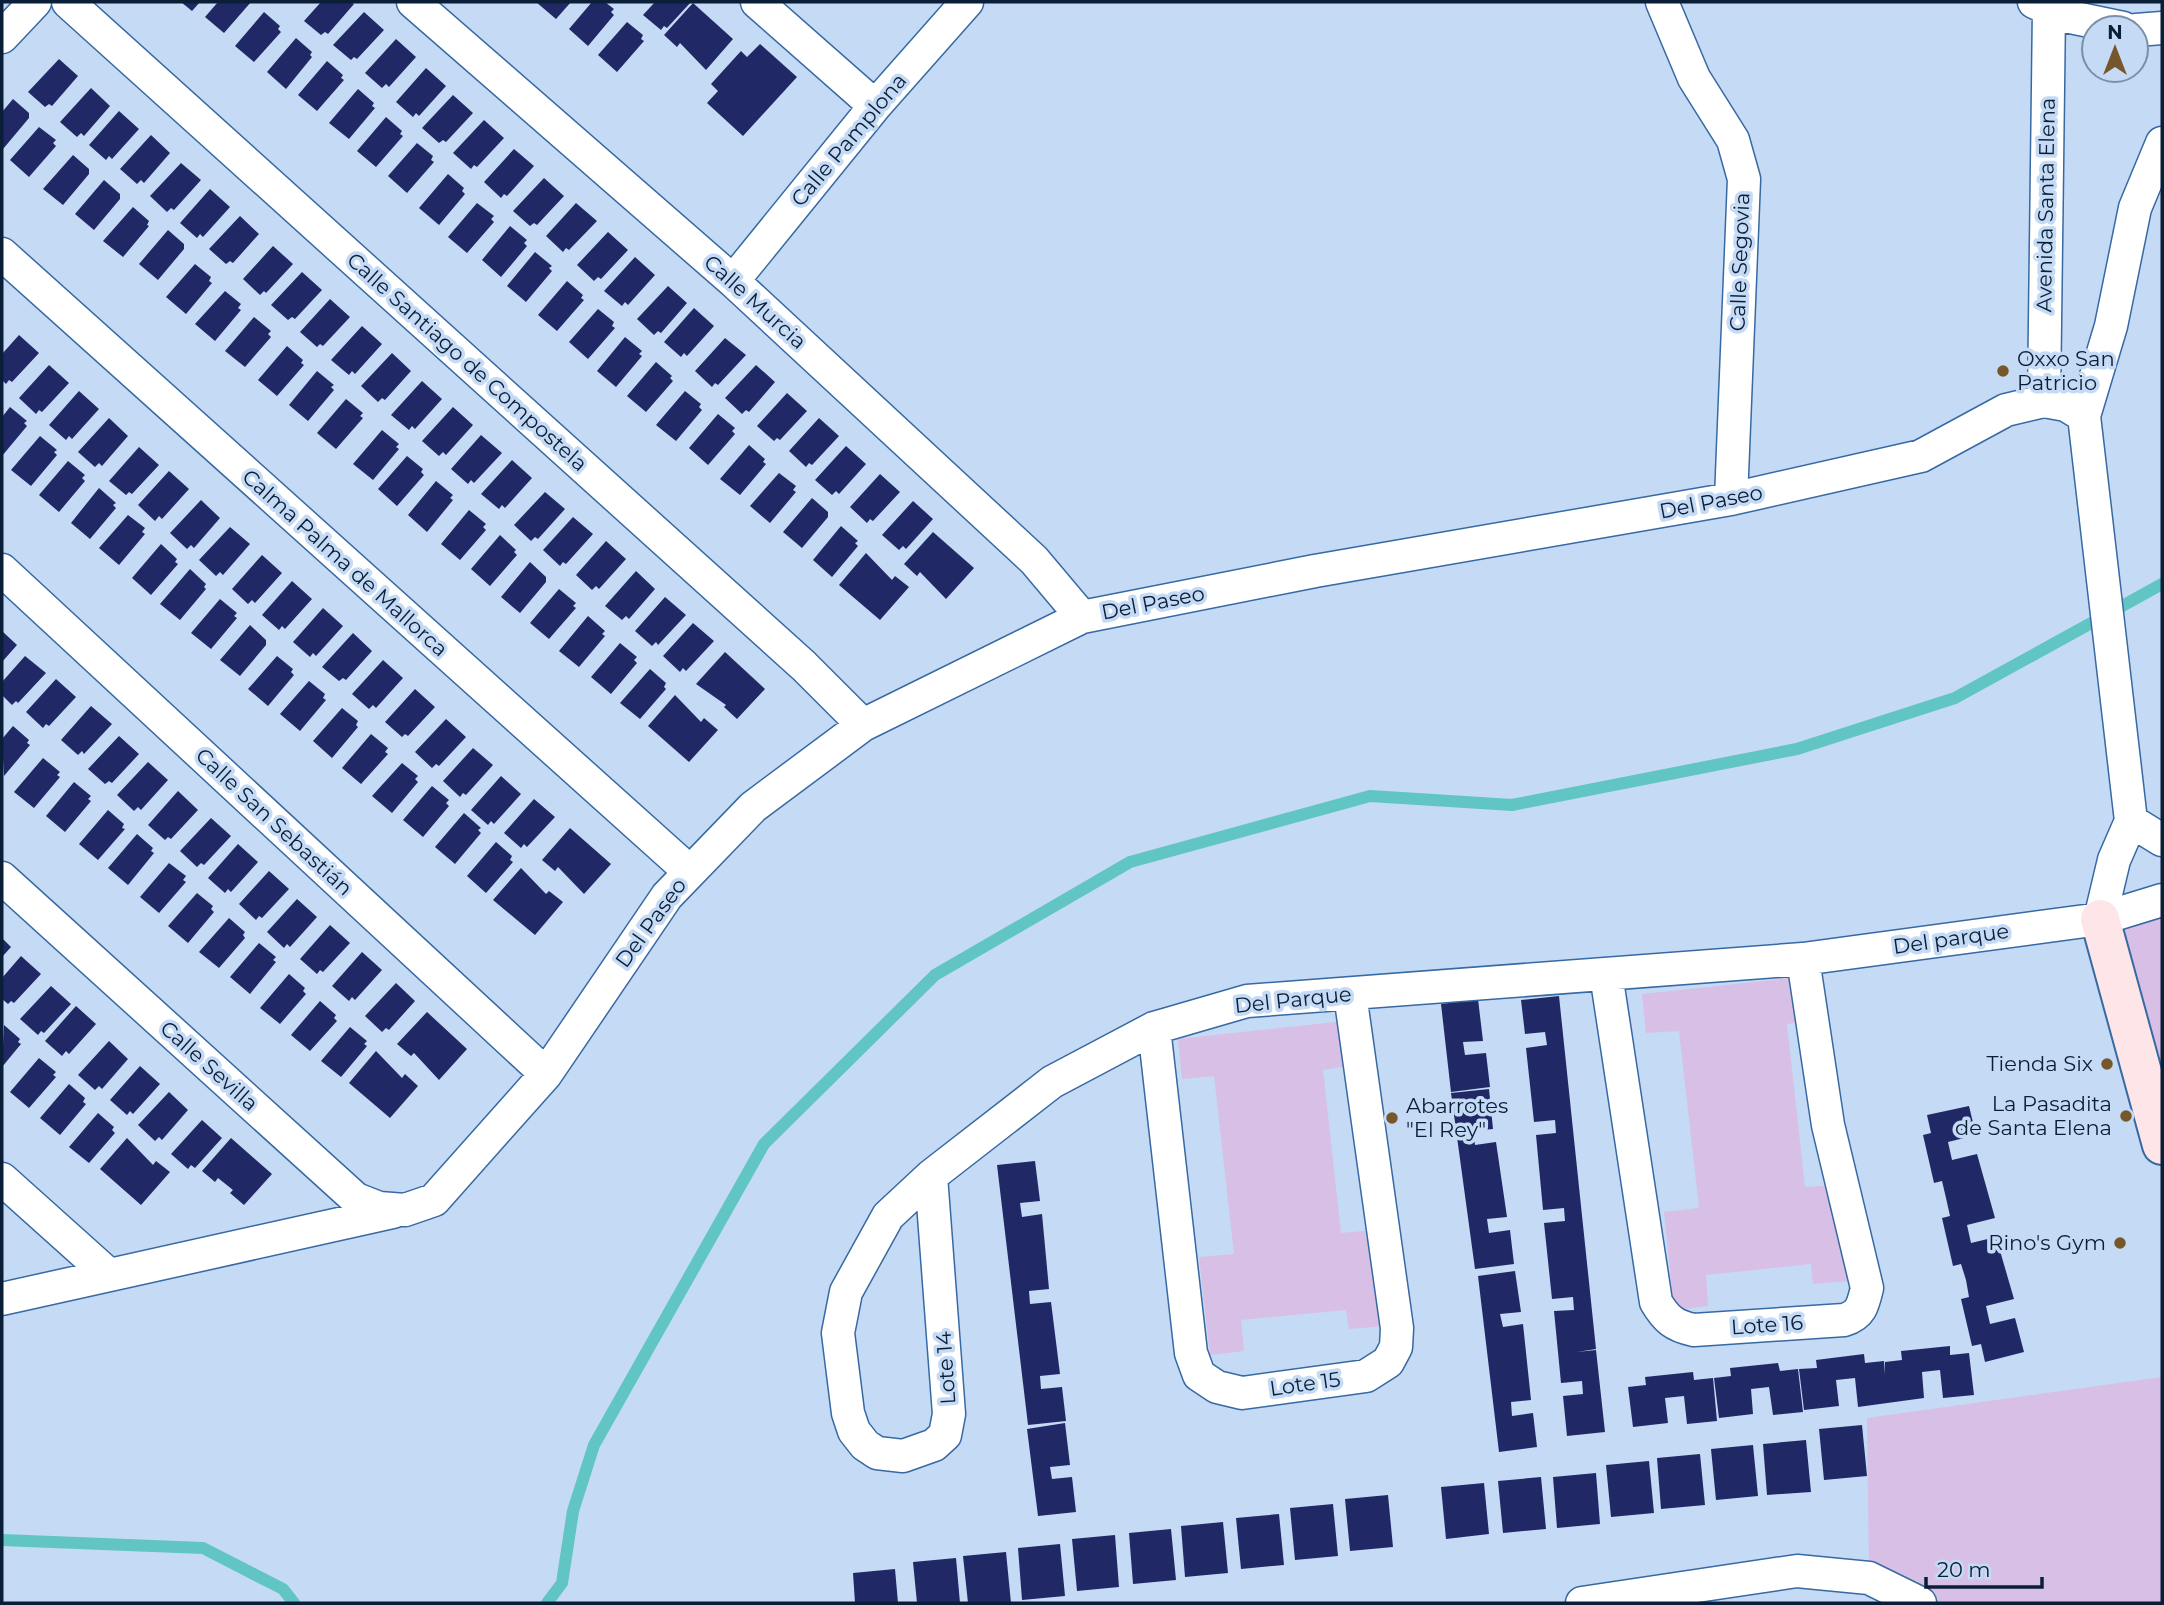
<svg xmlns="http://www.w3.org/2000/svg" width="2164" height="1605" viewBox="0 0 2164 1605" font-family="Montserrat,sans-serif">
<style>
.green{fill:#d8bfe6}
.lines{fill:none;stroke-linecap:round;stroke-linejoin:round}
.stream{stroke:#60c5c3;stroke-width:12}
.building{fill:#212866}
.street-casing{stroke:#3769a3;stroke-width:35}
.secondary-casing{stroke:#3769a3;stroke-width:42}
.street{stroke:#fff;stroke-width:32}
.secondary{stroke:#fee6e8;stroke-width:38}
.poi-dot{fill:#76572c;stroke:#c5daf5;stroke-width:2.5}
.labels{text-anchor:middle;stroke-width:7;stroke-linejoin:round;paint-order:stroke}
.street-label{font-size:21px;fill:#0a1f37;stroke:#c5daf5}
.poi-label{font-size:21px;fill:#0a1f37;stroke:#c5daf5;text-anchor:end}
</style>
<rect width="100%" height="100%" fill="#c5daf5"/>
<path class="green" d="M2162 900V1145L2100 919Z
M1809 976 1814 1021 1787 1024 1805 1187 1840 1185 1850 1281 1813 1284 1811 1264 1706 1275 1708 1306 1674 1310 1664 1212 1699 1208 1679 1031 1646 1033 1642 994Z
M1345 1021 1349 1066 1323 1070 1341 1233 1375 1230 1385 1326 1349 1329 1346 1310 1241 1320 1244 1351 1210 1355 1199 1257 1234 1254 1214 1076 1182 1079 1178 1039Z
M2162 1377V1603H1920L1869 1578 1867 1418Z"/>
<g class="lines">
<path class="stream" d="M2 1540 203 1548 283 1589 294 1603
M547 1603 562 1583 573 1511 594 1445 764 1144 935 975 1130 862 1370 796 1512 805 1797 749 1955 698 2162 584"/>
</g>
<path class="building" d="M181 2H200L192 11Z
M218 2H251L224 33 205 17Z
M321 2H351L354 4 328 34 325 32 321 35 304 21Z
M536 2H571L556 19Z
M592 2H605L614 9 611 12 614 15 588 46 569 29Z
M655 2H691L667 28 664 26 661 30 643 15Z
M693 3 733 39 706 70 680 43 677 47 664 35Z
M264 12 280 26 278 29 281 32 254 62 235 46Z
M364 12 384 30 357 59 354 57 351 60 333 45Z
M627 22 643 35 641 39 644 41 617 72 598 55Z
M296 38 312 52 310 55 312 57 286 89 267 72Z
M396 39 416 57 389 87 386 84 382 88 365 73Z
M760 44 797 77 743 136 707 103 718 91 711 84 741 51 747 57Z
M59 59 78 76 52 106 49 104 45 107 28 92Z
M327 61 343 75 341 78 344 80 317 111 298 95Z
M426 68 446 86 419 116 416 113 413 117 396 102Z
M91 88 110 106 84 136 81 133 77 137 60 122Z
M358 89 374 103 372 106 375 108 349 139 329 123Z
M453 95 473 113 446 142 443 140 439 143 422 128Z
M13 99 29 113V118L3 149 2 112Z
M119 111 139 129 112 159 109 156 106 160 89 145Z
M386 117 402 131 400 134 403 136 376 167 357 151Z
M484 120 504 138 477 167 474 165 471 169 453 153Z
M39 127 56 140 53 143 56 146 29 177 10 160Z
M151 135 170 153 144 183 141 180 137 184 120 169Z
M417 143 433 156 431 160 434 162 407 193 388 176Z
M514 149 534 166 507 196 504 194 501 198 484 182Z
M73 155 89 169V174L63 205 43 189Z
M181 163 201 180 174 210 171 208 167 212 150 196Z
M448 174 464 188 462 191 465 194 439 225 419 208Z
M544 178 564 196 537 225 534 223 530 226 513 211Z
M104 180 120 194V199L94 230 75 214Z
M210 189 230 207 203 237 200 234 197 238 180 223Z
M477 203 494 216 491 219 494 222 467 253 448 237Z
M576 203 597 221 569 250 566 248 563 252 546 236Z
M133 207 149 221 147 225 149 226 123 257 103 241Z
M240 216 259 234 233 263 230 261 226 264 209 249Z
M510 226 527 240 524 243 527 246 501 277 482 260Z
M168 230 184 244V249L158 280 139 264Z
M608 232 628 250 601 279 598 277 594 281 577 265Z
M273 246 293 264 266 293 264 291 260 295 243 279Z
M535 252 552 266 549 268 552 271 526 302 507 286Z
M635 257 655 275 628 305 625 302 622 306 604 291Z
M195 264 211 277 209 281 212 283 186 314 166 297Z
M302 272 322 290 295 319 292 317 288 320 271 305Z
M567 281 583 295 581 298 584 300 557 331 538 315Z
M668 286 687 303 661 333 658 331 654 335 637 319Z
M225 291 241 304 238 308 241 310 215 341 195 324Z
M330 299 350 317 323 346 320 344 317 347 300 332Z
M694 308 714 326 687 356 684 353 681 357 664 342Z
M598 309 614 322 612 326 615 328 588 359 569 342Z
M254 317 271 331 268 334 271 337 245 367 225 351Z
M362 326 382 344 355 374 352 371 349 375 331 360Z
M19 335 39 353 12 382 9 380 6 384 2 380V354Z
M625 337 642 351 639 354 642 356 616 387 597 371Z
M725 338 746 355 718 385 715 383 712 387 695 371Z
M287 346 303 360 301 363 304 365 277 396 258 380Z
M392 353 411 371 385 400 382 398 378 402 361 386Z
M656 362 672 376 670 378 673 381 646 412 627 396Z
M49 365 69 383 42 412 39 410 36 414 19 398Z
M756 365 775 382 749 412 746 410 742 414 725 398Z
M317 371 334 385 331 387 334 390 308 421 289 405Z
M422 381 442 399 415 429 412 426 409 430 391 415Z
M79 391 99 409 72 439 69 436 66 440 49 425Z
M685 391 701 404 699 407 702 410 676 441 656 425Z
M787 393 807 411 780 440 777 438 774 441 757 426Z
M346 399 363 413 360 416 363 418 336 449 317 433Z
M10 407 27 421 24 423 27 426 2 456V417Z
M453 407 473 425 446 455 443 452 439 456 422 441Z
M718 414 735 428 732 431 735 434 708 465 689 448Z
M109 418 128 436 102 466 99 463 95 467 78 452Z
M819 418 839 436 812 465 809 463 806 467 789 451Z
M382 430 399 444 396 447 399 449 373 480 353 464Z
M481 435 502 453 474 483 471 480 468 484 451 469Z
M40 436 57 450 54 452 57 455 31 486 11 470Z
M749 445 765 459 763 462 766 464 740 495 720 479Z
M846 446 866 464 839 494 836 491 832 495 815 480Z
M139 447 159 465 132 494 129 492 126 495 109 481Z
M407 456 423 469 421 472 424 475 397 506 378 489Z
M512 460 532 478 505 508 502 505 499 509 481 494Z
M68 461 85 475 82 478 85 481 59 512 39 495Z
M169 471 189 489 162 519 159 516 155 521 138 505Z
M779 473 796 486 793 490 796 492 770 523 750 506Z
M880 474 900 492 873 521 870 519 867 523 850 507Z
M436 481 453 495 450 498 453 500 427 532 408 515Z
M99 488 116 503 113 505 116 508 90 539 71 523Z
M545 492 565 509 538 539 535 537 531 541 514 525Z
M812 498 828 512V517L802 548 783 532Z
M201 500 220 518 194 548 191 545 187 549 170 533Z
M913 501 933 519 906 549 903 546 899 550 882 535Z
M469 510 486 524 483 527 486 530 460 560 441 544Z
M128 515 145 528 142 532 145 534 119 565 99 548Z
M573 517 593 534 566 564 563 562 560 566 543 550Z
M841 526 858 541 855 543 858 546 832 577 813 560Z
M230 527 250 544 223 575 220 572 216 576 199 560Z
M933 532 974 568 946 599 920 572 917 576 904 564Z
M500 535 516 550 514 552 517 555 490 586 471 569Z
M606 541 626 559 599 589 596 586 592 590 576 575Z
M161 544 177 559 175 562 178 564 151 595 132 578Z
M866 553 892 580 895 576 909 587 880 620 839 585Z
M262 555 282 573 255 603 252 600 248 604 232 589Z
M530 562 546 577V582L520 613 501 597Z
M190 569 206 584 204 587 206 589 180 620 160 604Z
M636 571 655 589 629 619 626 616 622 620 605 606Z
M292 581 312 599 285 629 282 626 279 630 262 615Z
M559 589 576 603 573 606 576 608 549 639 530 623Z
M665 597 686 615 658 645 656 642 652 646 635 631Z
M220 599 237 613 234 616 237 618 211 649 191 633Z
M323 608 343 626 316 656 313 653 310 657 293 642Z
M588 616 605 631 602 634 605 636 579 667 559 651Z
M693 623 714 641 686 671 683 668 680 672 663 656Z
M250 625 266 640V645L240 676 220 660Z
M2 631 17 645 2 662Z
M353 633 372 651 346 680 343 678 339 681 322 667Z
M620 643 637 657 634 660 637 663 611 694 591 677Z
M725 652 765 689 737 719 724 707 726 705 696 684Z
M25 656 46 673 18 703 16 701 12 705 2 695V682Z
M277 656 293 669 291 672 294 675 268 706 248 689Z
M383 660 403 678 376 708 373 705 369 709 352 694Z
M650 669 666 683 664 687 666 689 640 719 620 703Z
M56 679 76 697 49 726 46 724 43 728 26 712Z
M309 681 325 694 323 698 326 700 300 731 280 714Z
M415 689 435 707 408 736 405 734 402 737 385 722Z
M675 695 701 722 704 718 718 730 689 762 648 726Z
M91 706 112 724 84 754 82 751 78 755 61 740Z
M342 708 358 721 356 725 358 727 332 758 313 741Z
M446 719 466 737 439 766 436 764 432 768 415 752Z
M13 726 29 740 27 743 30 745 4 776 2 739Z
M371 734 388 748 385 752 388 754 361 784 342 768Z
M119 736 139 754 112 783 109 781 105 784 88 769Z
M473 748 493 765 466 795 463 793 460 797 443 781Z
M43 758 60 772 57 775 60 777 34 808 14 792Z
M148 762 168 780 141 810 138 807 134 811 117 795Z
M402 763 418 776 415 779 418 782 392 813 372 796Z
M501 776 521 794 494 824 491 821 488 825 471 810Z
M74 782 91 796 88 799 91 801 65 832 46 816Z
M432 786 449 800 446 803 449 806 423 837 403 820Z
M178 791 198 810 171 839 168 837 165 840 148 825Z
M534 799 555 817 527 847 524 844 521 848 504 833Z
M108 810 124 824 122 828 125 829 98 860 79 844Z
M464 813 481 828 478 830 481 833 455 864 435 847Z
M211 818 231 836 204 865 201 863 197 867 180 851Z
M570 828 611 864 584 894 558 867 555 871 542 860Z
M137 834 153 848 151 851 154 853 128 885 108 868Z
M496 842 512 856 510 860 513 862 486 893 467 876Z
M238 844 258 862 231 892 228 889 225 893 208 878Z
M169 863 186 876 183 880 186 882 159 913 140 897Z
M521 868 546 894 549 891 563 902 535 935 493 900Z
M269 871 289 889 262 918 259 916 256 920 239 904Z
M197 893 213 906 211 909 214 912 188 943 168 926Z
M297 899 317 917 290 947 287 944 284 948 267 932Z
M229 918 245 932 243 935 245 938 219 968 199 952Z
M330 925 350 943 323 972 320 970 317 974 300 959Z
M2 938 11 947 2 957Z
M259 943 276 957 273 960 276 962 250 994 230 977Z
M362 952 382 970 355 1000 352 997 349 1001 332 986Z
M21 956 41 974 14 1003 11 1001 8 1004 2 999V978Z
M289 974 305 988 303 991 306 994 280 1024 260 1008Z
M396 983 415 1001 389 1030 386 1028 382 1032 365 1016Z
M51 986 71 1004 44 1033 41 1031 38 1035 20 1019Z
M1559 996 1596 1349 1577 1352 1596 1350 1605 1432 1567 1436 1563 1396 1583 1394 1582 1381 1561 1383 1554 1311 1574 1310 1573 1297 1552 1299 1544 1223 1565 1221 1564 1208 1543 1210 1536 1135 1556 1133 1555 1120 1534 1122 1526 1048 1547 1045 1545 1032 1525 1034 1521 1000Z
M1478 999 1483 1041 1463 1042 1465 1055 1486 1053 1490 1087 1451 1092 1441 1004Z
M320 1001 336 1015 334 1018 337 1021 310 1051 291 1035Z
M76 1006 96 1024 69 1054 66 1051 62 1056 45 1041Z
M427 1012 467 1049 439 1080 414 1053 411 1056 397 1044Z
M4 1025 20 1039 18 1042 21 1044 2 1067Z
M350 1027 367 1041 364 1044 367 1046 341 1077 321 1061Z
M109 1041 128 1059 102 1089 99 1086 95 1090 78 1075Z
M376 1051 402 1078 405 1074 418 1086 390 1118 349 1083Z
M39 1058 56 1072 53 1075 56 1077 29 1108 10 1092Z
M140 1066 160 1084 133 1114 130 1111 127 1115 110 1100Z
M69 1084 85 1098 83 1102 86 1104 60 1135 40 1118Z
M1489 1089 1493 1129 1473 1131 1475 1145 1496 1142 1507 1217 1487 1219 1489 1233 1510 1230 1514 1264 1475 1269 1451 1093Z
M169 1092 188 1110 162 1140 159 1137 155 1141 138 1125Z
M1969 1106 1976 1135 1948 1142 1952 1160 1977 1154 1995 1218 1967 1225 1971 1243 1996 1237 2014 1299 1986 1306 1990 1324 2015 1318 2024 1352 1985 1362 1981 1344 1972 1346 1961 1299 1969 1297 1966 1280 1961 1264 1953 1266 1942 1218 1950 1216 1946 1198 1942 1181 1934 1183 1923 1135 1931 1133 1927 1115Z
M98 1113 114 1127 112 1130 115 1133 89 1163 69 1147Z
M202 1120 222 1138 195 1168 191 1165 188 1169 171 1154Z
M127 1138 153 1165 156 1161 170 1172 141 1205 100 1169Z
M231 1138 272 1174 244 1205 230 1193 233 1190 218 1178 215 1182 202 1171Z
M1035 1161 1040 1201 1020 1203 1022 1217 1042 1214 1049 1289 1029 1291 1030 1304 1051 1302 1060 1374 1040 1376 1041 1389 1062 1387 1066 1421 1028 1425 997 1165Z
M1515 1271 1521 1312 1500 1314 1503 1327 1523 1324 1531 1400 1511 1402 1512 1416 1533 1413 1537 1447 1499 1452 1478 1276Z
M1950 1346V1355L1969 1353 1974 1395 1943 1398 1940 1370 1922 1372 1924 1398 1858 1407 1855 1378 1836 1380 1839 1406 1804 1410 1799 1369 1817 1368 1816 1360 1864 1354 1865 1363 1884 1361 1885 1374V1362L1902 1360 1901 1351Z
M1778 1363 1780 1371 1798 1369 1803 1412 1773 1415 1769 1387 1751 1389 1753 1414 1719 1418 1714 1378 1731 1376 1730 1368Z
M1693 1372 1694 1380 1713 1378 1717 1421 1687 1424 1684 1396 1665 1398 1668 1423 1633 1427 1628 1387 1646 1385 1645 1377Z
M1065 1423 1070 1465 1050 1467 1052 1479 1072 1477 1076 1512 1038 1516 1027 1429Z
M1862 1425 1867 1476 1824 1480 1819 1429Z
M1806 1440 1811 1492 1767 1495 1763 1444Z
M1753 1445 1758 1496 1716 1500 1711 1449Z
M1700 1454 1705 1505 1661 1509 1657 1458Z
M1649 1461 1654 1513 1611 1517 1606 1465Z
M1596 1473 1600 1524 1557 1528 1553 1477Z
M1541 1477 1546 1529 1503 1533 1498 1481Z
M1484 1483 1489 1534 1446 1539 1441 1487Z
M1388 1495 1393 1547 1350 1551 1345 1499Z
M1333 1504 1338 1556 1295 1560 1290 1508Z
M1279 1514 1284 1565 1241 1569 1236 1518Z
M1223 1522 1228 1573 1185 1577 1181 1526Z
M1171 1529 1176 1580 1133 1584 1129 1533Z
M1115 1535 1119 1587 1077 1591 1072 1539Z
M1060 1544 1065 1596 1022 1600 1018 1548Z
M1006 1552 1011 1603H968L963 1556Z
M956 1558 960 1603H917L913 1562Z
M895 1569 898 1603H855L853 1573Z"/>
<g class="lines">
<defs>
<path id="street" d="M68 2 804 666 863 725
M413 2 733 281 1034 560 1082 617
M757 2 875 106
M1662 2 1694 78 1733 140 1744 179 1731 499
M2034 2 2061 15 2123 28
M2136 30 2162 28
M2 37 35 2
M2 254 689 871
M733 281 875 106 967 2
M2044 401 2049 9
M2 570 546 1074
M2131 821 2162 840
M2 878 356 1199 379 1208 405 1210 434 1200 546 1074 667 896 753 807 863 725 1082 617 1315 571 1731 499 1921 456 2006 410 2044 401 2066 405 2084 416
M2100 919 2114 860 2131 821 2084 416 2111 326 2135 208 2162 143
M1606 974 1656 1302C1666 1319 1674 1326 1694 1330L1844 1320C1861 1315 1863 1305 1867 1288L1828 1125 1803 959
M1154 1028 1191 1353 1199 1375 1217 1387 1242 1393 1366 1376 1388 1362 1396 1347 1397 1328 1350 994
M931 1176 949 1414 945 1435 934 1445 903 1456 877 1453 865 1445 854 1431 848 1413 838 1333 846 1292 888 1216 931 1176 1052 1082 1154 1028 1247 1001 1803 959 2100 919 2162 900
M2 1179 109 1275
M2 1299 393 1212
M1582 1603 1797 1571 1869 1578 1920 1603"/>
<path id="secondary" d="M2100 919 2162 1145"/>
</defs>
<use href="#street" class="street-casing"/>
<use href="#secondary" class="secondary-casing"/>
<use href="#street" class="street"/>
<use href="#secondary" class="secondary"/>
</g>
<g class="poi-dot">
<circle cx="2003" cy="371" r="7"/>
<circle cx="2107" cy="1064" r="7"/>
<circle cx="2126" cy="1116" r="7"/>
<circle cx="1392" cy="1118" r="7"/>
<circle cx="2120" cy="1243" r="7"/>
</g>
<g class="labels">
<g class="street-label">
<text transform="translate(849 140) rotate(-50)" y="7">Calle Pamplona</text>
<text transform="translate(2046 205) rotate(-89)" y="7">Avenida Santa Elena</text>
<text transform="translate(1740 262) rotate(-88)" y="7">Calle Segovia</text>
<text transform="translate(755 302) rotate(42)" y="7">Calle Murcia</text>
<text transform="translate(467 362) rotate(42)" y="7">Calle Santiago de Compostela</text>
<text transform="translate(1711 502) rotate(-11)" y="7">Del Paseo</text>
<text transform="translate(345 563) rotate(42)" y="7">Calma Palma de Mallorca</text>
<text transform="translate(1153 603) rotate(-11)" y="7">Del Paseo</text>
<text transform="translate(274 822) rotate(43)" y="7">Calle San Sebastián</text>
<text transform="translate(651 923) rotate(-54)" y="7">Del Paseo</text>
<text transform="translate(1951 939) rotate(-8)" y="7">Del parque</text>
<text transform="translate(1293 1000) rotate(-6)" y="7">Del Parque</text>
<text transform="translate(209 1066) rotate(42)" y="7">Calle Sevilla</text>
<text transform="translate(1767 1325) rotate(-4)" y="7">Lote 16</text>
<text transform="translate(946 1368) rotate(-94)" y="7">Lote 14</text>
<text transform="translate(1305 1384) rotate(-8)" y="7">Lote 15</text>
</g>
<g class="poi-label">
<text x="2017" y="366" text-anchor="start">Oxxo San<tspan x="2017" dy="24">Patricio</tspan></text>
<text x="2093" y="1071">Tienda Six</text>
<text x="2112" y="1111">La Pasadita<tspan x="2112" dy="24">de Santa Elena</tspan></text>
<text x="1406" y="1113" text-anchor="start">Abarrotes<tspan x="1406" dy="24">"El Rey"</tspan></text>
<text x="2106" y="1250">Rino's Gym</text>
</g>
</g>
<rect width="2164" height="1605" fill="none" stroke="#0a1f37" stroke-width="7"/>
<g transform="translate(2115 49)"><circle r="33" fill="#c5daf5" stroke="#7a8fa9" stroke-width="2"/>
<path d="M0-5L12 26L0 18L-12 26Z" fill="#76572c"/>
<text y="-10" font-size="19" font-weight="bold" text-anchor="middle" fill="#0a1f37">N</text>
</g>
<path d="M1926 1577v10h116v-10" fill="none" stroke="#0a1f37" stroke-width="3.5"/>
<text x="1937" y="1577" font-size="21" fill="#0a1f37" stroke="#c5daf5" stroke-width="5" paint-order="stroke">20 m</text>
</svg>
